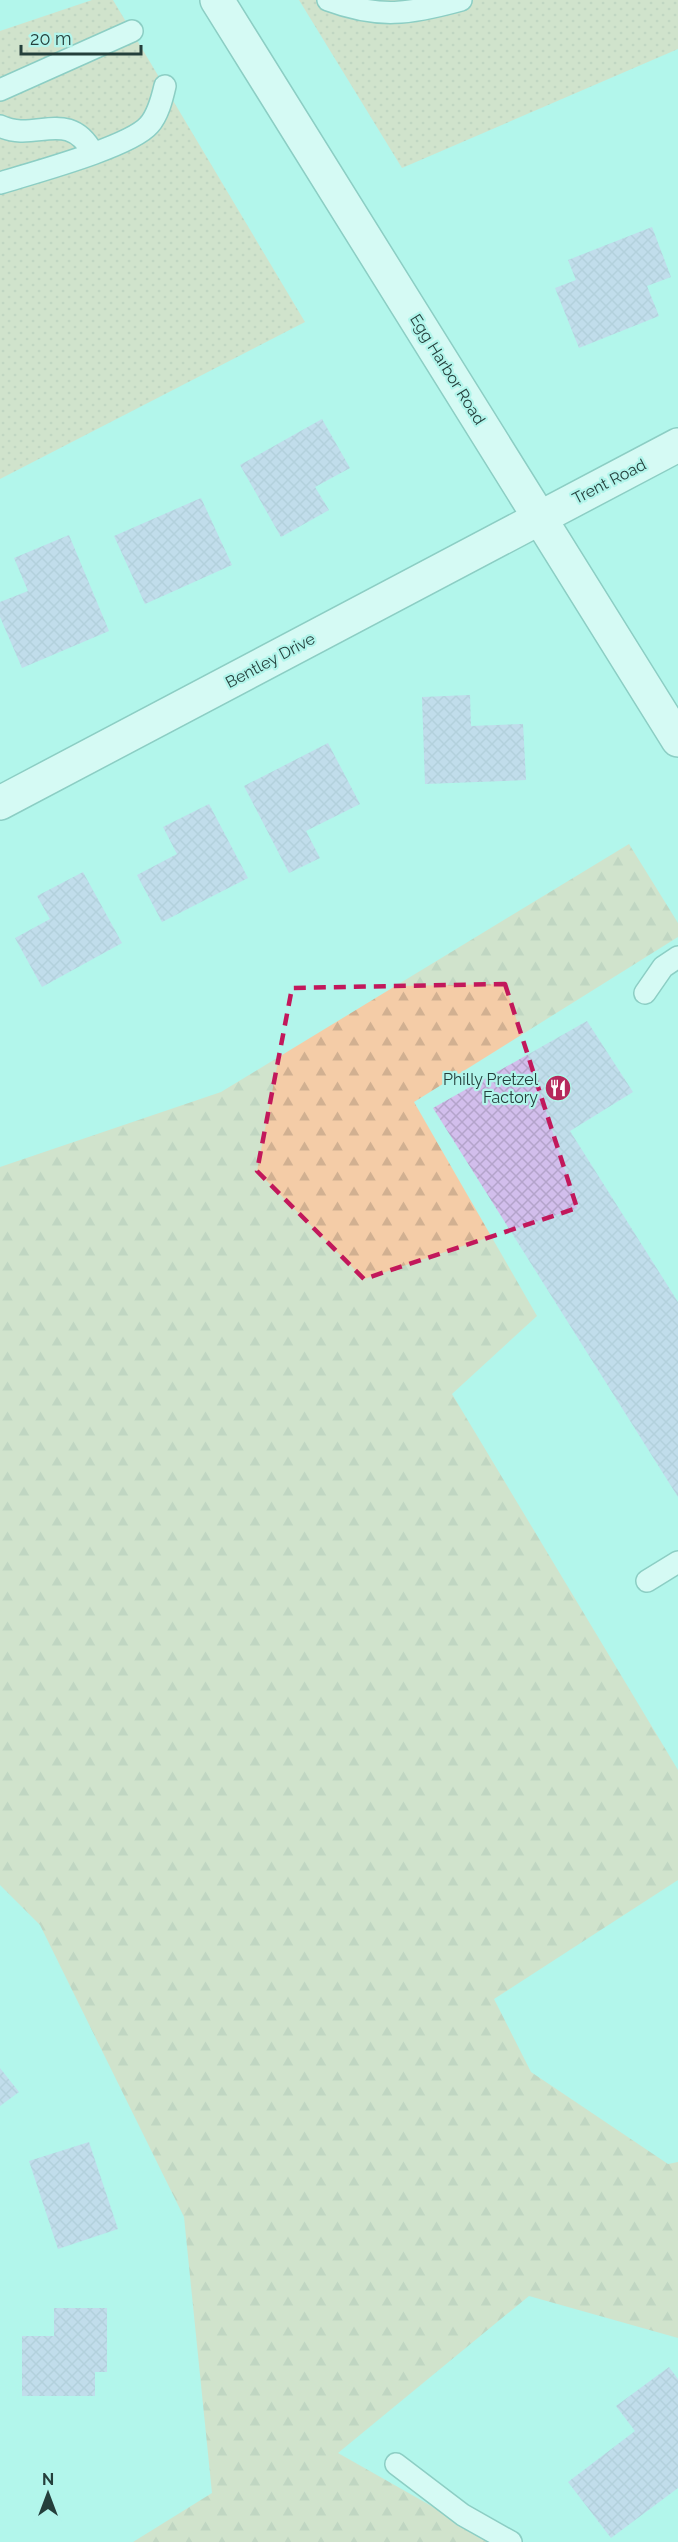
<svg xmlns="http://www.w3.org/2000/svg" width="678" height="2542" viewBox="0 0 678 2542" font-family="Raleway,sans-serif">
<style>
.grass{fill:url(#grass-dots)}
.forest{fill:url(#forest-firs)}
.building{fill:url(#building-cross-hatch)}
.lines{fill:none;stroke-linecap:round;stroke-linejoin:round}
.lane-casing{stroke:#5d9d94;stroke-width:24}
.street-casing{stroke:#5d9d94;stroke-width:36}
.secondary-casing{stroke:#5d9d94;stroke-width:36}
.lane{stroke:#fff;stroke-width:21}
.street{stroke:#fff;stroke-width:33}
.secondary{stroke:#fff;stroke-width:33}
.marked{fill:none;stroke:#c2185b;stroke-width:4.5;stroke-dasharray:12 8;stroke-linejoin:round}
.labels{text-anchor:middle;stroke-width:4.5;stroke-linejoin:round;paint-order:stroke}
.street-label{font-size:16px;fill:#243f3b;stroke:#b2f5eb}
.poi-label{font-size:16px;fill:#243f3b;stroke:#b2f5eb;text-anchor:end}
</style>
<defs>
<pattern id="grass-dots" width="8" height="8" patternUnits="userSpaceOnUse" patternTransform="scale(1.5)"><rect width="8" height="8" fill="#f4cca7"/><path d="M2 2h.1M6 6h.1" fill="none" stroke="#d1b091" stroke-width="1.8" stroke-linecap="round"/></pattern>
<pattern id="forest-firs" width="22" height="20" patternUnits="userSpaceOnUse" patternTransform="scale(1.5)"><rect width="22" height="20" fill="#f4cca7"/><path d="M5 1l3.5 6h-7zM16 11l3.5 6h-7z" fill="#d1b091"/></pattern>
<pattern id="building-cross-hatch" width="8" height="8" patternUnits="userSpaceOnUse" patternTransform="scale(1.5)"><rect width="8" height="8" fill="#d2beec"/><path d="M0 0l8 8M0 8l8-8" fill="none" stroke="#b4a4cb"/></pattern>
</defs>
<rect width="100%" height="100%" fill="#b2f5eb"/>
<path class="grass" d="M92 0H113L305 322 0 479V31Z
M299 0H678V49L402 168Z"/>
<path class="forest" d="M629 844 678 923V937L414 1102 537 1316 452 1394 678 1770V1880L494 1999 531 2072 668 2164 678 2162V2338L529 2296 338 2453 495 2542H133L212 2493 184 2217 40 1925 0 1885V1167L221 1092Z"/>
<path class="building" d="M652 227 671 277 647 286 659 316 579 348 555 288 576 280 568 260Z
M322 419 350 468 315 487 329 510 281 537 240 465Z
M201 498 232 565 145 604 114 536Z
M69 535 109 631 22 668 0 617V602L28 591 14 558Z
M470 695 471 726 523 724 526 780 425 784 422 697Z
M328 743 360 804 306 831 320 858 289 873 244 786Z
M209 804 248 878 162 922 137 875 177 854 163 827Z
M83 872 122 943 42 987 15 938 50 919 37 896Z
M587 1021 633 1092 570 1131 678 1302V1497L433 1108Z
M0 2068 19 2092 0 2106Z
M89 2142 118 2229 58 2249 29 2161Z
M54 2308H107V2372H95V2396H22V2336H54Z
M669 2367 678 2379V2488L611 2538 568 2482 635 2431 616 2406Z"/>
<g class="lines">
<defs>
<path id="lane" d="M328 0C379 19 410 14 461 0
M0 90 132 31
M0 126C35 143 68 107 93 153
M0 183C32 173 130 147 149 125 158 115 162 99 165 86
M645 993 663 967 678 957
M647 1581 678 1562
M396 2464 463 2515 511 2542"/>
<path id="street" d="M0 803 678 445"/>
<path id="secondary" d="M217 0 678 740"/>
</defs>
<use href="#lane" class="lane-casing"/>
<use href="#street" class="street-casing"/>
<use href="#secondary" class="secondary-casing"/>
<use href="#lane" class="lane"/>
<use href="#street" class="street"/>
<use href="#secondary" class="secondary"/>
</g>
<path d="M0 0H678V2542H0ZM505 984 577 1208 364 1279 257 1171 292 988Z" fill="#b2f5eb" fill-opacity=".55" fill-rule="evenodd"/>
<path class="marked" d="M505 984 577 1208 364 1279 257 1171 292 988Z"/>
<defs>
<symbol id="restaurant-disc" viewBox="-11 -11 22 22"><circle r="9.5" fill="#b6285c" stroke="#b2f5eb"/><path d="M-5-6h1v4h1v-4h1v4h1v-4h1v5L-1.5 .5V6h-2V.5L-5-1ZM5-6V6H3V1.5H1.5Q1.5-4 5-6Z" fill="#fff"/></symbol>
</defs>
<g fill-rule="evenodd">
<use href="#restaurant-disc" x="543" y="1073" width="30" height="30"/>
</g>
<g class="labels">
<g class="street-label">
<text transform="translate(448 369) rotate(58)" y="6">Egg Harbor Road</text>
<text transform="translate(609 481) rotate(-27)" y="6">Trent Road</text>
<text transform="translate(270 660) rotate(-28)" y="6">Bentley Drive</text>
</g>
<g class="poi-label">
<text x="538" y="1085">Philly Pretzel<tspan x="538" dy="18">Factory</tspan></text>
</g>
</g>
<g transform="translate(48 2494)" stroke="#b2f5eb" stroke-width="4.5" paint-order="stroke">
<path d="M0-4.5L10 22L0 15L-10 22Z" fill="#243f3b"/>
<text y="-9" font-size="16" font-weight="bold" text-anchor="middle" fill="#243f3b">N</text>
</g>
<path d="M21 45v9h120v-9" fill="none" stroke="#243f3b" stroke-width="3"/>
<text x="30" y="45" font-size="18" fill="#243f3b" stroke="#b2f5eb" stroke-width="4.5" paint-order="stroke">20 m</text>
</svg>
